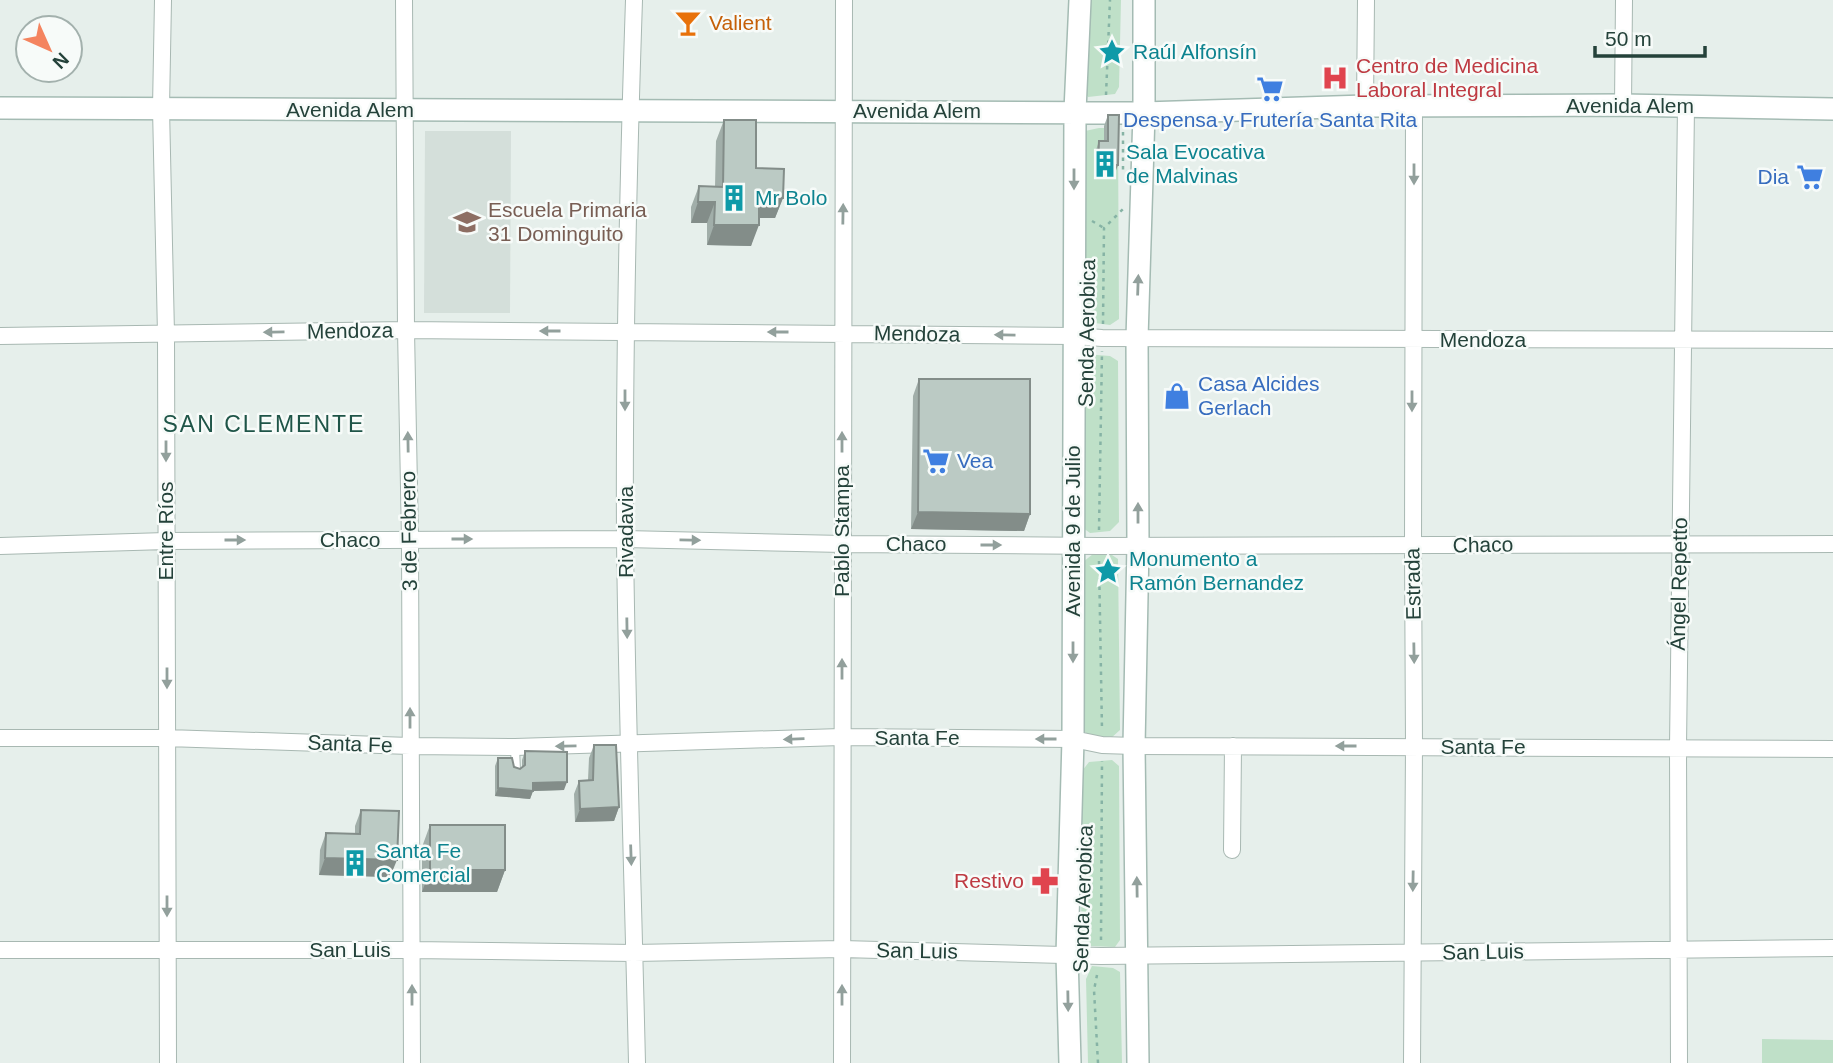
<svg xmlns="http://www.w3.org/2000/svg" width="1833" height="1063" viewBox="0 0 1833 1063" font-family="Helvetica,sans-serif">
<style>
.built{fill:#d4dfda}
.green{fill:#bfe0c8}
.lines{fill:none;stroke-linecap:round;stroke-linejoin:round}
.service-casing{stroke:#a8b8b2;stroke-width:10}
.minor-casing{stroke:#a8b8b2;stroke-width:18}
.secondary-casing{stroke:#a4bbb3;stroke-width:24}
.path{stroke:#86b3a5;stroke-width:2.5;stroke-dasharray:3.5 5;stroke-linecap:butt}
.service{stroke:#fff;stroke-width:8}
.minor{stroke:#fff;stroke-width:16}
.secondary{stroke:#fff;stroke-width:21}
.wall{fill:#a1aea9}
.shaded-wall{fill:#838d89}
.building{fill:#bbcac4;stroke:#838d89;stroke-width:2}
.oneway{fill:#92a09c}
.labels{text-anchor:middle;stroke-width:5;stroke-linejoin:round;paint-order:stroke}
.food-label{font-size:21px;fill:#c56008;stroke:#f7fbf9;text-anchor:start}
.culture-label{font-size:21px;fill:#0d838f;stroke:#f7fbf9;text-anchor:start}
.health-label{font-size:21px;fill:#be3a42;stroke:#f7fbf9;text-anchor:start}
.street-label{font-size:21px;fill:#24423a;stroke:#f7fbf9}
.shop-label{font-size:21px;fill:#366cbe;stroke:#f7fbf9;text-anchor:start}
.education-label{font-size:21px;fill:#785e54;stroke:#f7fbf9;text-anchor:start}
.neighbourhood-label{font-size:23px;letter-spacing:2px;fill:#1f5548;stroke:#f7fbf9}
</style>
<rect width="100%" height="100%" fill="#e6efeb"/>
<path class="built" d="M425 131H511L510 313H424Z"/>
<path class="green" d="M1088 0H1121L1119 87 1115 94 1088 97 1082 89Z
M1099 128H1110L1118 132 1119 319 1110 325 1087 322 1082 315 1085 131Z
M1085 354 1110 356 1118 361 1119 522 1110 531 1090 533 1079 525 1082 363Z
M1093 554 1112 555 1118 559 1120 730 1110 739 1095 737 1078 729 1083 562Z
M1112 760 1119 766 1120 940 1115 947 1089 946 1081 941 1082 771 1089 762Z
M1092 966 1113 968 1120 972 1122 1063H1088L1086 979Z
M1762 1039 1833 1040V1063H1762Z"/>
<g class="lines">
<defs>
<path id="service" d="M515 747 516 771"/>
<path id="minor" d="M163 0 161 108 166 334 168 1063
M404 0 406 330 410 540 412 1063
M634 0C628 180 624 360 625 540 627 714 633 889 637 1063
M1623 105 1624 0
M1365 106 1366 0
M0 336 406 330 1074 336 1102 338 1833 340
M0 546 166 541 625 539 843 544 1099 546 1833 544
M0 738H167L410 746 515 747 841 737 1073 739 1102 745 1134 746 1833 749
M1232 850 1233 746
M0 950H412L634 953 842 949 1101 956 1833 948
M842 1063 844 0
M1412 1063 1414 746 1413 546 1414 106
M1679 1063 1678 747 1686 106"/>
<path id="secondary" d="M0 108 1144 113 1365 106 1623 105 1833 109
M1070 1063 1067 955 1073 739 1075 111 1080 0
M1138 1063 1134 746 1138 545 1137 338 1144 113V0"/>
</defs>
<use href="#service" class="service-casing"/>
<use href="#minor" class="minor-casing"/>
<use href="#secondary" class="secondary-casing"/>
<path class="path" d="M1106 95 1110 0
M1123 132V171
M1092 221 1104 228
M1103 324 1104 228 1123 209
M1099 530 1102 351
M1099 561 1102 730
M1101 940 1102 761
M1098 1063 1094 990 1098 970"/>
<use href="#service" class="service"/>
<use href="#minor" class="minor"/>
<use href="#secondary" class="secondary"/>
</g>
<path class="wall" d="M1108 115 1114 176H1094L1095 153 1099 141H1104V126Z
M724 120 756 168 783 198 775 218H759L751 246 707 245V223H691V207L699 186 715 187 716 141Z
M919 379 1030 514 1024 531 911 529 913 396Z
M594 745 619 807 614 821 575 822 574 794 579 781 588 780 589 758Z
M525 751 564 790 533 791 530 799 495 796V766L498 758 520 769 522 768V760Z
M361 810 390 877 319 875 320 850 326 833 355 834V826Z
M430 825 505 870 497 892H422V847Z"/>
<path class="shaded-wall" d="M1098 165H1118L1114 176H1094Z
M759 197 783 198 775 218H752Z
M698 202H715L707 223H691Z
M714 225H759L751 246 707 245Z
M918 512 1030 514 1024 531 911 529Z
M567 782 564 790 533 791 530 799 495 796 498 788 533 783Z
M619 807 614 821 575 822 580 809Z
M325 858 397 860 390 877 319 875Z
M430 870H505L497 892H422Z"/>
<path class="building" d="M1108 115H1119L1118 165H1098L1099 141H1108Z
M724 120H756V168L784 169 783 198 759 197V225H714L715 202H698L699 186 723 187Z
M919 379H1030V514L918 512Z
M594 745H616L619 807 580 809 579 781 593 780Z
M525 751 567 752V782L533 783V791L498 788V758H512L514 767 520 769 525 765Z
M361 810 399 811 397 860 325 858 326 833 360 834Z
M430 825H505V870H430Z"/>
<defs><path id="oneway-solid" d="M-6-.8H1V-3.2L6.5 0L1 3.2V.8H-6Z" transform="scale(1.75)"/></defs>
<g class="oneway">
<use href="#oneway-solid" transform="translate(1414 174) rotate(90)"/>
<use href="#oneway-solid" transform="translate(1074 179) rotate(90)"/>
<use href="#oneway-solid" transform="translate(843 214) rotate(-89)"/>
<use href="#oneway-solid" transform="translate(1138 285) rotate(-88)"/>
<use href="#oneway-solid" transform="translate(550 331) rotate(-180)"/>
<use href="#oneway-solid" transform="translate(274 332) rotate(179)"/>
<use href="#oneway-solid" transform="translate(778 332) rotate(-180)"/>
<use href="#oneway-solid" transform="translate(1005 335) rotate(-179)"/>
<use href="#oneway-solid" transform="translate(625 400) rotate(90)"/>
<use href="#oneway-solid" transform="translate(1412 401) rotate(90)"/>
<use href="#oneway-solid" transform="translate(408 442) rotate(-91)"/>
<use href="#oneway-solid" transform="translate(842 442) rotate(-90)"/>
<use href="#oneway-solid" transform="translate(166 451) rotate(90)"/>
<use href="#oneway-solid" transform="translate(1138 513) rotate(-90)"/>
<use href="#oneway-solid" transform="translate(462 539)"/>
<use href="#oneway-solid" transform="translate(235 540)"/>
<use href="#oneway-solid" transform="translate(690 540) rotate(1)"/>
<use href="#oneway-solid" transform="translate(991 545)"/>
<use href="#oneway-solid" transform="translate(627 628) rotate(89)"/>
<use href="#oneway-solid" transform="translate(1073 652) rotate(90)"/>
<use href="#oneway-solid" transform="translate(1414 653) rotate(89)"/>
<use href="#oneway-solid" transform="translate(842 669) rotate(-90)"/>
<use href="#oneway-solid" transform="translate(167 678) rotate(90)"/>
<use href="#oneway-solid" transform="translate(410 718) rotate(-90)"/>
<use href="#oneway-solid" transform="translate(794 739) rotate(178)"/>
<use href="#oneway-solid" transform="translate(1046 739) rotate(-180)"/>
<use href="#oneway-solid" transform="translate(566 746) rotate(179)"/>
<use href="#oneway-solid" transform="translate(1346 746) rotate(-180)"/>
<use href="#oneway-solid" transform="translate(631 855) rotate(88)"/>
<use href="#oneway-solid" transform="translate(1413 881) rotate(91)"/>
<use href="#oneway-solid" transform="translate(1137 887) rotate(-91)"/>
<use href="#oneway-solid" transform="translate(167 906) rotate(90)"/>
<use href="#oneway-solid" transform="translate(412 995) rotate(-90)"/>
<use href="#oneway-solid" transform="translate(842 995) rotate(-90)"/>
<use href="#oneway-solid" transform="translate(1068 1001) rotate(89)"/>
</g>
<defs>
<symbol id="bar-bare" viewBox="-9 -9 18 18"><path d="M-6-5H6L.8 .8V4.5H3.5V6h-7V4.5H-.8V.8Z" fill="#e8710a" stroke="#f7fbf9" stroke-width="2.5" paint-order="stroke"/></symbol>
<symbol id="sight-bare" viewBox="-9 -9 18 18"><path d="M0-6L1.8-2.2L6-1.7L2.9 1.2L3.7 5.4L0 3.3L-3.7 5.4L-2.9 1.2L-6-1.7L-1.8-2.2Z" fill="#0f9aa8" stroke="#f7fbf9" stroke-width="2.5" paint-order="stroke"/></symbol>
<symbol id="hospital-bare" viewBox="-9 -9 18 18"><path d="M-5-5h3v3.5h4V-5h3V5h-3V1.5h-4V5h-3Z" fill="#e0444e" stroke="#f7fbf9" stroke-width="2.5" paint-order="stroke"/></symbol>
<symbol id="supermarket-bare" viewBox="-9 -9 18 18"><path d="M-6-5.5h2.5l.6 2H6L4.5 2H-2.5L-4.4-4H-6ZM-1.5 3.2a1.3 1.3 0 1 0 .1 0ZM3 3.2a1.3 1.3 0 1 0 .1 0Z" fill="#3f7fe0" stroke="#f7fbf9" stroke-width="2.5" paint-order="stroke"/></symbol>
<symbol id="building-bare" viewBox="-9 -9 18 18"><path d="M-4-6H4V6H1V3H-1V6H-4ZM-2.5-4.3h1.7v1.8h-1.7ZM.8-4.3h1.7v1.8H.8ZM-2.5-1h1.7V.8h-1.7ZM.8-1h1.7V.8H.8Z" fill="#0f9aa8" stroke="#f7fbf9" stroke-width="2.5" paint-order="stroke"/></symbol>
<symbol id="school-bare" viewBox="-9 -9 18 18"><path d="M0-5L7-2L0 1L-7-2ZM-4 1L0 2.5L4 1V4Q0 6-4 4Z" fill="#8d6e63" stroke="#f7fbf9" stroke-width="2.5" paint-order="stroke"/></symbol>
<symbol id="shop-bare" viewBox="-9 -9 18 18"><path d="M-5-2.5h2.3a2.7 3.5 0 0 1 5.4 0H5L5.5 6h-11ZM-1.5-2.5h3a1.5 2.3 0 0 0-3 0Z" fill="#3f7fe0" stroke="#f7fbf9" stroke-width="2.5" paint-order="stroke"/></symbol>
<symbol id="pharmacy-bare" viewBox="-9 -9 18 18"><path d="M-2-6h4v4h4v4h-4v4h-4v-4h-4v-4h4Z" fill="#e0444e" stroke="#f7fbf9" stroke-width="2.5" paint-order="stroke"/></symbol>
</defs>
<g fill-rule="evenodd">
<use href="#bar-bare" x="669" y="4" width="38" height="38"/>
<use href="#sight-bare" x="1093" y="33" width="38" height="38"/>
<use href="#hospital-bare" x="1316" y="59" width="38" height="38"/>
<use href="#supermarket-bare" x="1251" y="70" width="38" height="38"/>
<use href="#building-bare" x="1086" y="145" width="38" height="38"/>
<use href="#supermarket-bare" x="1791" y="158" width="38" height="38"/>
<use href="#building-bare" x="715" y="179" width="38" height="38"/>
<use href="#school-bare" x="448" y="203" width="38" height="38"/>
<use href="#shop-bare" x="1158" y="377" width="38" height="38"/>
<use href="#supermarket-bare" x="917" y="442" width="38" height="38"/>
<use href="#sight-bare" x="1089" y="552" width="38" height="38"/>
<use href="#building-bare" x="336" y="844" width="38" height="38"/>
<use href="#pharmacy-bare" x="1026" y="862" width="38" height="38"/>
</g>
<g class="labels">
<g class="food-label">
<text x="709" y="30">Valient</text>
</g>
<g class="culture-label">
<text x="1133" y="59">Raúl Alfonsín</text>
<text x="1126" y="159">Sala Evocativa<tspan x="1126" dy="24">de Malvinas</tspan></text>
<text x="755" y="205">Mr Bolo</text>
<text x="1129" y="566">Monumento a<tspan x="1129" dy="24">Ramón Bernandez</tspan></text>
<text x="376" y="858">Santa Fe<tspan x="376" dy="24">Comercial</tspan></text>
</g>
<g class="health-label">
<text x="1356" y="73">Centro de Medicina<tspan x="1356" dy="24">Laboral Integral</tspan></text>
<text x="1024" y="888" text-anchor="end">Restivo</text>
</g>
<g class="street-label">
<text x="1630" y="113">Avenida Alem</text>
<text x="350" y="117">Avenida Alem</text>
<text x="917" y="118">Avenida Alem</text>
<text transform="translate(350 331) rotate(-1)" y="7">Mendoza</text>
<text transform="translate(1087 333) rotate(-89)" y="7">Senda Aerobica</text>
<text transform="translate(917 334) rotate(1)" y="7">Mendoza</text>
<text x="1483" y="347">Mendoza</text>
<text transform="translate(166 531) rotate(-90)" y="7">Entre Ríos</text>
<text transform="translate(409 531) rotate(-91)" y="7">3 de Febrero</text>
<text transform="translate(842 531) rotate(-90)" y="7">Pablo Stampa</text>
<text transform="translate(1073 531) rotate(-90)" y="7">Avenida 9 de Julio</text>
<text transform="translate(626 532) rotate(-90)" y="7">Rivadavia</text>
<text x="350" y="547">Chaco</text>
<text x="916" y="551">Chaco</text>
<text transform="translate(1483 545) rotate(-1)" y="7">Chaco</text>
<text transform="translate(1413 584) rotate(-91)" y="7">Estrada</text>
<text transform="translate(1679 584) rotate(-89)" y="7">Ángel Repetto</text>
<text x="917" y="745">Santa Fe</text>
<text transform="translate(350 744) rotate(2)" y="7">Santa Fe</text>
<text x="1483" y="754">Santa Fe</text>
<text transform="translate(1083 899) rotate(-88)" y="7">Senda Aerobica</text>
<text x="350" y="957">San Luis</text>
<text transform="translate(917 951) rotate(1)" y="7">San Luis</text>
<text transform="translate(1483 952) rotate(-1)" y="7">San Luis</text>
</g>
<g class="shop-label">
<text x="1270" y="127" text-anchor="middle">Despensa y Frutería Santa Rita</text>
<text x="1789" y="184" text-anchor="end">Dia</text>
<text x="1198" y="391">Casa Alcides<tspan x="1198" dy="24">Gerlach</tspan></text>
<text x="957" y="468">Vea</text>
</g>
<g class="education-label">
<text x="488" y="217">Escuela Primaria<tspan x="488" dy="24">31 Dominguito</tspan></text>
</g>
<g class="neighbourhood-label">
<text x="264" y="432">SAN CLEMENTE</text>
</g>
</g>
<g transform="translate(49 49) rotate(135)"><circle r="33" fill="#f7fbf9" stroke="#a3b1ad" stroke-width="2"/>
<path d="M0-5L12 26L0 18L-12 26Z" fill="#f4845f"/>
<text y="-10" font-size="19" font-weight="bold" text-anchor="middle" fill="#24423a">N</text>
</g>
<path d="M1595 46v10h110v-10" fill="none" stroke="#24423a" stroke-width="3.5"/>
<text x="1605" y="46" font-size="21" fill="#24423a" stroke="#f7fbf9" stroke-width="5" paint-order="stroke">50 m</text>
</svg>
